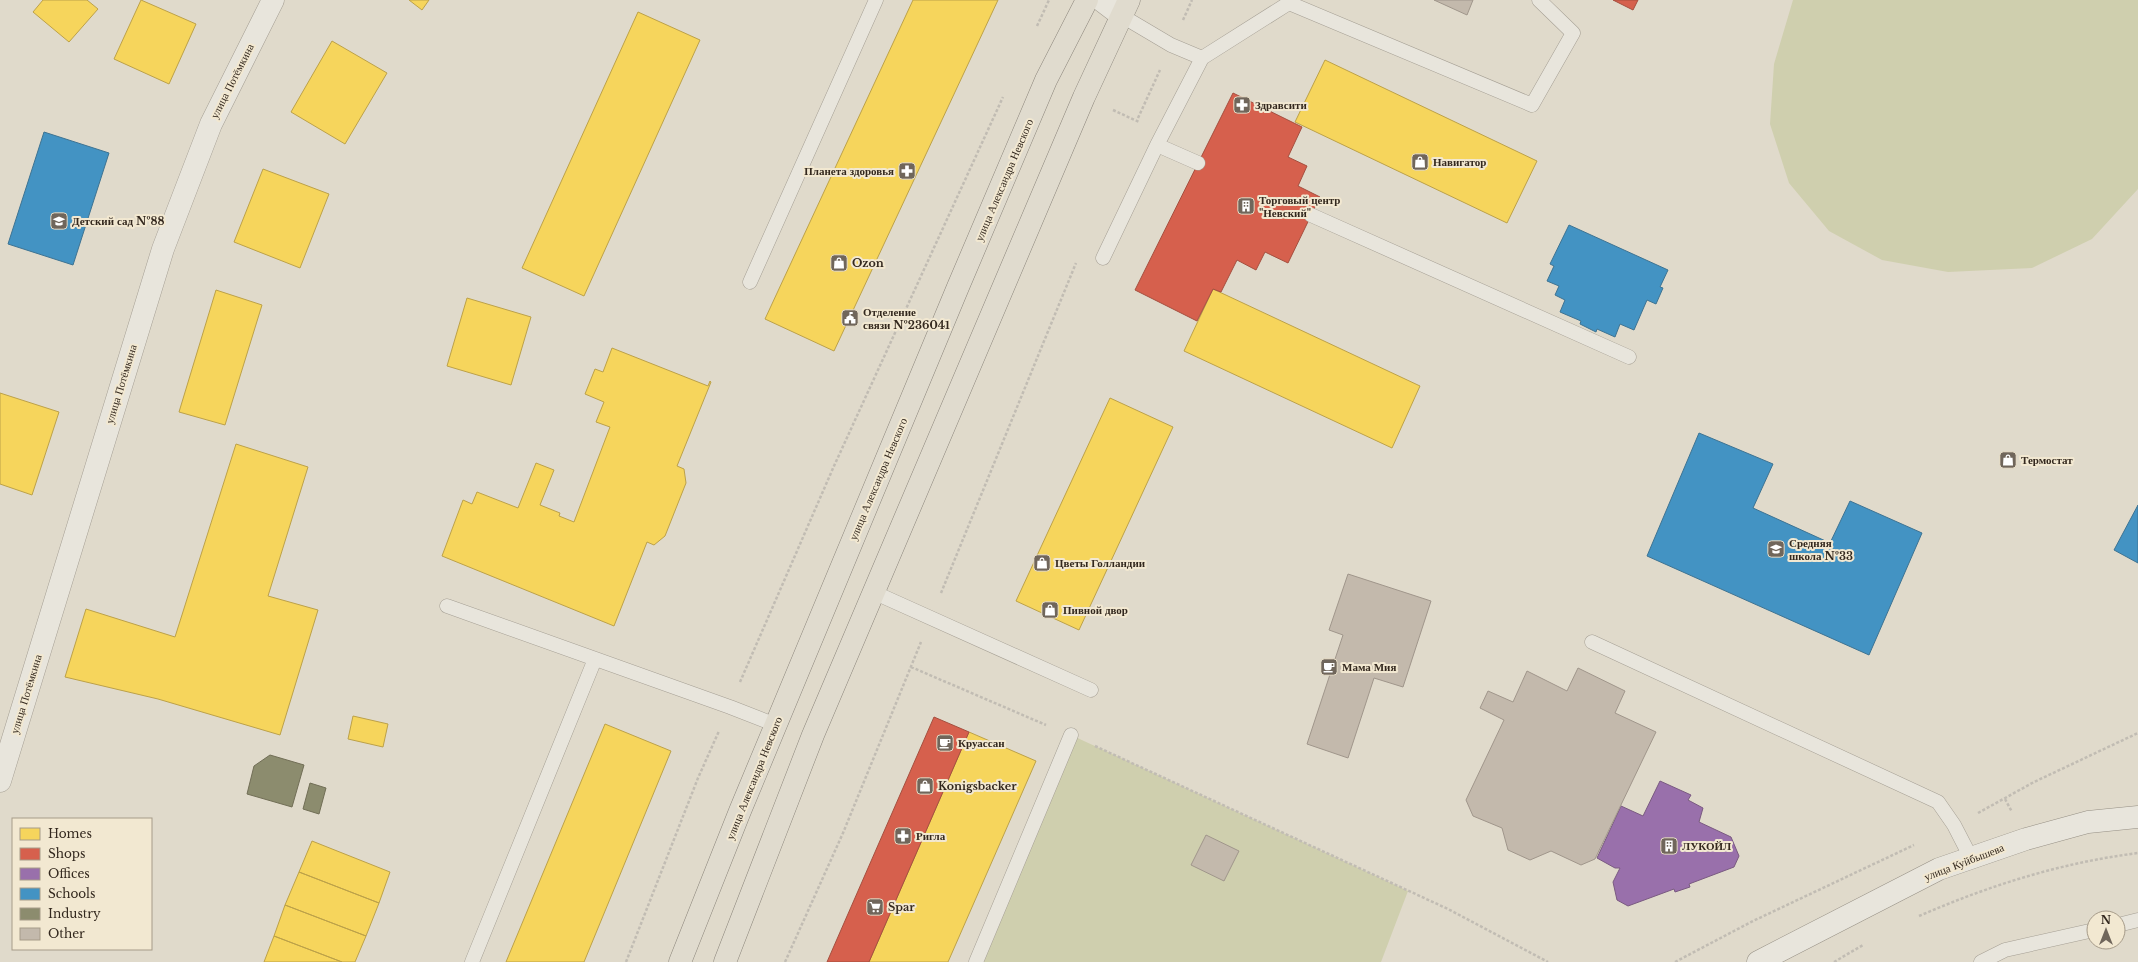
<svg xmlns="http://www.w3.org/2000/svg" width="2138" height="962" viewBox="0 0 2138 962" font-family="'Libre Baskerville',serif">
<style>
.green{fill:#cfcfae}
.homes{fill:#f6d55c;stroke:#bca149}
.shops{fill:#d6604d;stroke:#a54f3f}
.offices{fill:#9970ab;stroke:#7a5a81}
.schools{fill:#4393c3;stroke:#3e7392}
.industry{fill:#8c8c6e;stroke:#716e56}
.building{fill:#c3b9ac;stroke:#a0968b}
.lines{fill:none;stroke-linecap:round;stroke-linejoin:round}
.service-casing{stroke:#a59f94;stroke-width:15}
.minor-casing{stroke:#a59f94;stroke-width:23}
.secondary-casing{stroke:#958f84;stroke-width:23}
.primary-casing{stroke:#8b857b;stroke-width:23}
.path{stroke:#c1bcb3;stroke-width:2.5;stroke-dasharray:3 2;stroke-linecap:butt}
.service{stroke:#e8e5dc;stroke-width:14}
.minor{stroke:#e8e5dc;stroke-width:22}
.secondary{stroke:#e8e5dc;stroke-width:22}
.primary{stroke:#e0dbce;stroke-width:22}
.labels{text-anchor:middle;stroke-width:4;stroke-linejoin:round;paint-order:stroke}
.street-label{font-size:11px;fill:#33281e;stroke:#f2e8d1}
.poi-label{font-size:11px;font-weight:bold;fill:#33281e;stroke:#f2e8d1;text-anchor:start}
</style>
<rect width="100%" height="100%" fill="#e0dacb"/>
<path class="green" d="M1793 0H2138V189L2092 239 2032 268 1948 272 1882 260 1829 231 1789 183 1770 124 1774 64Z
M1071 735 1408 891 1381 962H976Z"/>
<path class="homes" d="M43 0H87L98 9 69 42 33 12Z
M141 0 196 24 169 84 114 59Z
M409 0H429L422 10Z
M913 0H998L834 351 765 319Z
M638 12 700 40 584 296 522 268Z
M332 41 387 73 345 144 291 112Z
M1325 60 1537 161 1507 223 1295 122Z
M263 169 329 194 300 268 234 242Z
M1213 289 1420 386 1392 448 1184 351Z
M216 290 262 305 225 425 179 412Z
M467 298 531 317 511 385 447 366Z
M612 348 708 386 710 381 711 382 677 466 684 469 686 483 665 536 654 545 647 542 614 626 442 556 463 500 472 504 477 492 518 508 536 463 554 470 540 505 560 513 559 516 574 522 610 427 596 422 604 402 585 394 595 369 603 372Z
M0 393 59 412 32 495 0 484Z
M1110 398 1173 427 1079 630 1016 601Z
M236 444 308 467 268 596 318 610 280 735 158 699 65 677 86 609 175 637Z
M353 716 388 724 383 747 348 739Z
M605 724 671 751 584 962H506Z
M969 732 1036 761 948 962H869Z
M312 841 390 872 379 903 299 872Z
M299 872 379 903 366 936 285 905Z
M285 905 366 936 355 962H342L274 936Z
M274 936 342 962H264Z"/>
<path class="shops" d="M1613 0H1638L1633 10Z
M1233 93 1302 127 1288 157 1307 166 1298 186 1320 197 1288 263 1265 252 1256 270 1237 260 1221 292 1213 289 1197 321 1135 290Z
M934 717 969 732 869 962H827Z"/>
<path class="offices" d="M1660 781 1691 795 1688 800 1703 808 1699 822 1731 837 1739 856 1734 867 1689 884 1690 887 1675 892 1674 889 1628 906 1617 900 1613 882 1620 868H1615L1597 858 1621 806 1643 816Z"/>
<path class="schools" d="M44 132 109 153 73 265 8 244Z
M1569 225 1668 270 1660 287 1663 288 1656 304 1647 300 1634 330 1620 324 1615 337 1597 329 1596 332 1580 324 1581 321 1560 312 1565 300 1555 295 1559 286 1547 281 1554 266 1550 264Z
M1699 433 1773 464 1753 508 1830 543 1850 501 1922 533 1869 655 1647 556Z
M2138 505V563L2114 550Z"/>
<path class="industry" d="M270 755 304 765 292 807 247 794 254 766Z
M310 783 326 788 319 814 303 809Z"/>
<path class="building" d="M1434 0H1473L1467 15Z
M1348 574 1431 601 1403 687 1374 678 1348 758 1307 744 1343 635 1329 630Z
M1578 668 1625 691 1615 713 1656 732 1595 859 1581 865 1551 851 1530 860 1508 850 1502 828 1473 816 1466 800 1504 720 1480 708 1488 691 1513 702 1527 671 1567 691Z
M1206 835 1239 851 1224 881 1191 865Z"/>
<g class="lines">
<defs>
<path id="service" d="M1122 16 1171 45 1202 58
M1157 145 1198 163
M1311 215 1629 357
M1103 258 1157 145 1202 58 1289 3 1532 105 1573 33 1539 0
M750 282 876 0
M873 592 1091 690
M447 606 730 707 776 725
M1592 642 1938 802 1954 825 1971 858
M2118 925 2138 920
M472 962 595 659
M976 962 1071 735
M1981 962 2005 950 2094 930"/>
<path id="minor" d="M1101 0 1122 16
M0 781 163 249 211 124 273 0"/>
<path id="secondary" d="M1758 962 1939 869 2026 839 2088 822 2138 817"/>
<path id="primary" d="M680 962 740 811 958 287 1046 80 1087 0
M725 962 813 735 1084 97 1129 0"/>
</defs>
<use href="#service" class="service-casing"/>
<use href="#minor" class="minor-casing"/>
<use href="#secondary" class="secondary-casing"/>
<use href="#primary" class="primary-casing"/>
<path class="path" d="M1183 20 1192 0
M1037 26 1049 0
M1113 110 1139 122
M1138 118 1160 70
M941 593 1076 263
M911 667 1046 725
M740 682 834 466 1003 97
M1095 746 1448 909 1548 962
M2005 799 2012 812
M1978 813 2034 782 2138 733
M1919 916C1991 885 2060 863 2138 853
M626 962 698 778 719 731
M785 962 843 833 921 642
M1675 962 1753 921 1914 845
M1834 962 1863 945"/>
<use href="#service" class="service"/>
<use href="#minor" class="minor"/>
<use href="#secondary" class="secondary"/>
<use href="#primary" class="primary"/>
</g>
<defs>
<symbol id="pharmacy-square" viewBox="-11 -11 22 22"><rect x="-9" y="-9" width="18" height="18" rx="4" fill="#70665b" stroke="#f2e8d1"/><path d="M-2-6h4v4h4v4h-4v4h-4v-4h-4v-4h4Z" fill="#fff"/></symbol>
<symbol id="shop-square" viewBox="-11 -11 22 22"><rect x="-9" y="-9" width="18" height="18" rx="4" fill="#70665b" stroke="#f2e8d1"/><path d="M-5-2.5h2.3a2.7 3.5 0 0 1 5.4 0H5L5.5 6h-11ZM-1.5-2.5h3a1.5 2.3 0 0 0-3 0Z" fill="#fff"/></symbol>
<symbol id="building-square" viewBox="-11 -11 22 22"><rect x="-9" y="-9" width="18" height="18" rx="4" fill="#70665b" stroke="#f2e8d1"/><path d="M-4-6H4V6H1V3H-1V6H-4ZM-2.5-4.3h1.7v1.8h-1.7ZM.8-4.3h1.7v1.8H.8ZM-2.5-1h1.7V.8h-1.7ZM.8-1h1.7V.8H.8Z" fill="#fff"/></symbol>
<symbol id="school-square" viewBox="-11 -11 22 22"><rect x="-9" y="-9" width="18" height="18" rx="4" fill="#70665b" stroke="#f2e8d1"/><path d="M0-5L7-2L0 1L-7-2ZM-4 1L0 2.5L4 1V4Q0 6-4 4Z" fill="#fff"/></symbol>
<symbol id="civic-square" viewBox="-11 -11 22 22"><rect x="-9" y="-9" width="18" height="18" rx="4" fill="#70665b" stroke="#f2e8d1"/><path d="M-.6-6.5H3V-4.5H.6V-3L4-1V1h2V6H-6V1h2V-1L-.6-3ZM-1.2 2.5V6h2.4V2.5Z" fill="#fff"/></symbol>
<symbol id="cafe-square" viewBox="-11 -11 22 22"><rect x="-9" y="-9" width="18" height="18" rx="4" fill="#70665b" stroke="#f2e8d1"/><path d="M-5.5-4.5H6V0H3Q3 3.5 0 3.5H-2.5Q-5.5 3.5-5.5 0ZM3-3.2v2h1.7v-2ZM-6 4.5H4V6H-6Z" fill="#fff"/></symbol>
<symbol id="supermarket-square" viewBox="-11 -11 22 22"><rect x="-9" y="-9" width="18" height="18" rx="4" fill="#70665b" stroke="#f2e8d1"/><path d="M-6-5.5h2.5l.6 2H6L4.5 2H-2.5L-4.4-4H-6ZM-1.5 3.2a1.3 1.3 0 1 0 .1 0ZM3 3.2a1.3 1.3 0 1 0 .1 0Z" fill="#fff"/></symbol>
</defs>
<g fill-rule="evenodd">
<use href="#pharmacy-square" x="1232" y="95" width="20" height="20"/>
<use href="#shop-square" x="1410" y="152" width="20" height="20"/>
<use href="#pharmacy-square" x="897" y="161" width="20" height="20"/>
<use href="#building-square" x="1236" y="196" width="20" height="20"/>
<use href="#school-square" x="49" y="211" width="20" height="20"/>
<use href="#shop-square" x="829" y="253" width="20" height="20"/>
<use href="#civic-square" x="840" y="308" width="20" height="20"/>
<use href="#shop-square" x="1998" y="450" width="20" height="20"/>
<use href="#school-square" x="1766" y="539" width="20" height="20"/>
<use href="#shop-square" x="1032" y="553" width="20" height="20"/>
<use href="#shop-square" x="1040" y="600" width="20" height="20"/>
<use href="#cafe-square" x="1319" y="657" width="20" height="20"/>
<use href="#cafe-square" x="935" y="733" width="20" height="20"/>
<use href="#shop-square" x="915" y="776" width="20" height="20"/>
<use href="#pharmacy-square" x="893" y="826" width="20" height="20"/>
<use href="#building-square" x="1659" y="836" width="20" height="20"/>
<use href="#supermarket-square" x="865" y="897" width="20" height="20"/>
</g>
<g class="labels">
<g class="street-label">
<text transform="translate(232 81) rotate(-63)" y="4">улица Потёмкина</text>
<text transform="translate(1004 180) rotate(-67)" y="4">улица Александра Невского</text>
<text transform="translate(121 384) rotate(-73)" y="4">улица Потёмкина</text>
<text transform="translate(878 479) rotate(-67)" y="4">улица Александра Невского</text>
<text transform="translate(26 694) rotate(-73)" y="4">улица Потёмкина</text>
<text transform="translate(754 778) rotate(-68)" y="4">улица Александра Невского</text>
<text transform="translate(1964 862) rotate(-21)" y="4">улица Куйбышева</text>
</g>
<g class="poi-label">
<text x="1255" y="109">Здравсити</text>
<text x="1433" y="166">Навигатор</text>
<text x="894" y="175" text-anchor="end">Планета здоровья</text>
<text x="1259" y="204">Торговый центр<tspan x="1259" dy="13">"Невский"</tspan></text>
<text x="72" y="225">Детский сад №88</text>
<text x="852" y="267">Ozon</text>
<text x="863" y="316">Отделение<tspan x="863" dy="13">связи №236041</tspan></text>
<text x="2021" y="464">Термостат</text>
<text x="1789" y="547">Средняя<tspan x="1789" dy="13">школа №33</tspan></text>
<text x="1055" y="567">Цветы Голландии</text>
<text x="1063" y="614">Пивной двор</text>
<text x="1342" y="671">Мама Мия</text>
<text x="958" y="747">Круассан</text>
<text x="938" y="790">Konigsbacker</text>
<text x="916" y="840">Ригла</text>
<text x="1682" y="850">ЛУКОЙЛ</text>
<text x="888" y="911">Spar</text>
</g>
</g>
<rect x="12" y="818" width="140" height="132" fill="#f2e8d1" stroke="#a69b89"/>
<rect x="20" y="828" width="20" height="12" fill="#f6d55c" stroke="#a69b89"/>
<text x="48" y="838" font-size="12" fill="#33281e">Homes</text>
<rect x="20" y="848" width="20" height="12" fill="#d6604d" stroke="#a69b89"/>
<text x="48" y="858" font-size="12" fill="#33281e">Shops</text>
<rect x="20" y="868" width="20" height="12" fill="#9970ab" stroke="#a69b89"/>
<text x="48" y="878" font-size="12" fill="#33281e">Offices</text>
<rect x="20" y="888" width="20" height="12" fill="#4393c3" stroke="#a69b89"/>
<text x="48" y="898" font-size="12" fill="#33281e">Schools</text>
<rect x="20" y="908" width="20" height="12" fill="#8c8c6e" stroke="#a69b89"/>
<text x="48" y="918" font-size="12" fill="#33281e">Industry</text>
<rect x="20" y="928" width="20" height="12" fill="#c3b9ac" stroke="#a69b89"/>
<text x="48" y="938" font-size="12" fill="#33281e">Other</text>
<g transform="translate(2106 930)"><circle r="19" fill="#f2e8d1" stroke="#a69b89"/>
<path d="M0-3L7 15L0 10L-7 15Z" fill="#70665b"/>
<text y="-6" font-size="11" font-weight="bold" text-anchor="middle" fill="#33281e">N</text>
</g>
</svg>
